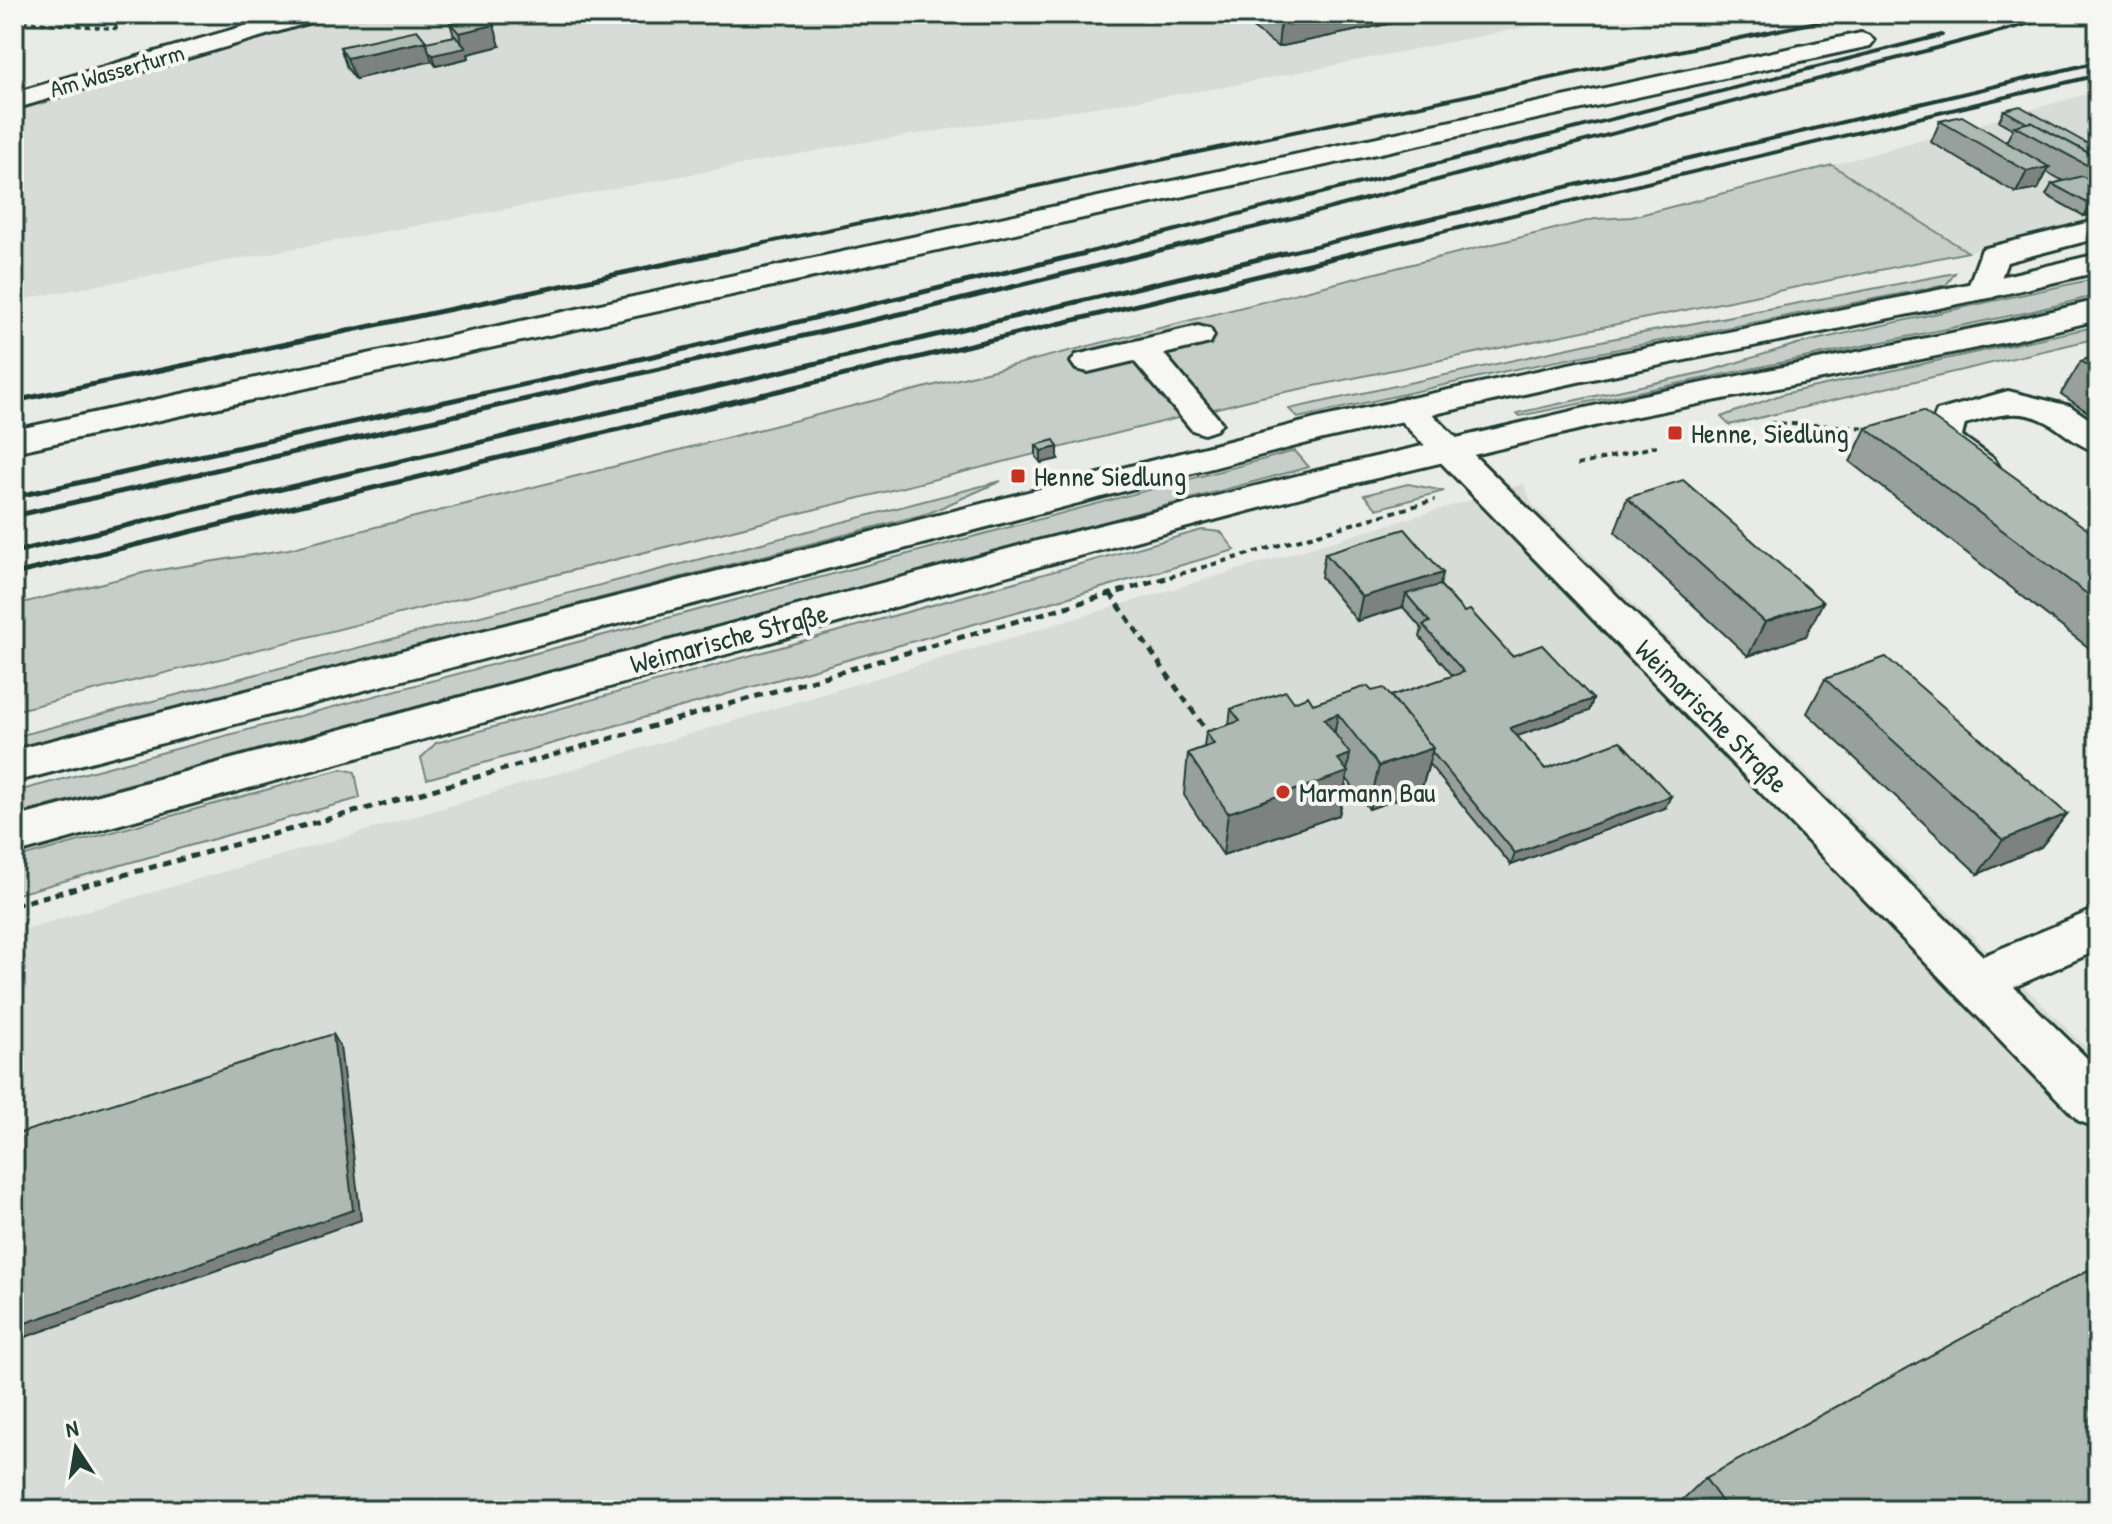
<svg xmlns="http://www.w3.org/2000/svg" width="2112" height="1524" viewBox="0 0 2112 1524" font-family="'Patrick Hand',sans-serif">
<style>
.built{fill:#d8dcd8}
.green{fill:#c7cec9;stroke:#73867e;stroke-width:2}
.lines{fill:none;stroke-linecap:round;stroke-linejoin:round}
.minor-casing{stroke:#1f3d34;stroke-width:6}
.major-casing{stroke:#1f3d34;stroke-width:6}
.path-far2{stroke:#1f3d34;stroke-width:3;stroke-dasharray:5 4;stroke-linecap:butt}
.path-far1{stroke:#1f3d34;stroke-width:4;stroke-dasharray:6 5;stroke-linecap:butt}
.path{stroke:#1f3d34;stroke-width:5;stroke-dasharray:8 6;stroke-linecap:butt}
.minor{fill:#f6f6f2;fill-rule:evenodd}
.major{fill:#f6f6f2;fill-rule:evenodd}
.rail-far1{stroke:#1f3d34;stroke-width:4}
.rail{stroke:#1f3d34;stroke-width:5}
.wall{fill:#97a09c;stroke:#1f3d34;stroke-width:2}
.shaded-wall{fill:#7b827f;stroke:#1f3d34;stroke-width:2}
.building{fill:#b0bab5;stroke:#1f3d34;stroke-width:2}
.poi-dot{fill:#c8321e;stroke:#f6f6f2;stroke-width:3}
.labels{text-anchor:middle;stroke-width:8;stroke-linejoin:round;paint-order:stroke}
.far-street-label{font-size:24px;fill:#1f3d34;stroke:#f6f6f2}
.poi-label{font-size:28px;fill:#1f3d34;stroke:#f6f6f2;text-anchor:start}
.street-label{font-size:28px;fill:#1f3d34;stroke:#f6f6f2}
</style>
<rect width="100%" height="100%" fill="#e9ebe7"/>
<filter id="ink" filterUnits="userSpaceOnUse"><feTurbulence type="fractalNoise" baseFrequency=".0125" numOctaves="2"/><feDisplacementMap in="SourceGraphic" scale="16" xChannelSelector="R" yChannelSelector="G"/><feConvolveMatrix kernelMatrix="1 2 1 2 8 2 1 2 1" color-interpolation-filters="sRGB"/></filter>
<g filter="url(#ink)">
<path class="built" d="M334 14H1591L1225 87 853 144 14 301V109Z
M2098 91V218L1968 252 1832 165Z
M1524 484 1532 504 2098 1059V1510H14V932L362 832Z"/>
<path class="green" d="M1832 165 1968 252 1261 397 14 711V605L147 572 289 549 1388 270 1595 219 1632 217Z
M1955 273 1946 285 1506 371 1298 418 1289 409 1606 340Z
M2098 278V295L2029 312 1520 416 1517 413 1709 371 1797 344Z
M2098 326V338L1729 425 1721 417 1783 394Z
M1295 451 1309 467 14 815V792Z
M1001 481 929 513 14 750V737Z
M1408 484 1444 491 1377 509 1364 495Z
M1202 530 1221 532 1235 550 427 779 421 758 436 743Z
M342 769 355 772 360 798 14 895V859Z"/>
<g class="lines">
<defs>
<path id="minor" d="M286 14H324L321 19 14 109V93Z
M582 14H618L615 19 592 24 583 22 580 17Z
M1861 33 1870 36 1874 41 1870 46 14 452V430Z
M2098 220V238L2007 262 1994 297 1983 299 1972 297 1967 290 1982 249Z
M1198 326 1210 329 1214 336 1210 343 1164 354 1222 423 1216 430 1204 434 1192 430 1134 361 1088 372 1076 369 1071 362 1076 355Z
M2008 391 2070 406 2098 425V452C2081 447 2069 437 2055 427 2024 405 1997 415 1965 424L1962 436 1994 459 1999 467 1994 475C1969 481 1939 460 1925 439L1937 411Z
M1407 398 1419 401 1983 956 2098 908V950L2014 987 2098 1069V1128L2079 1121 1395 415 1390 408 1395 401Z"/>
<path id="major" d="M2098 254V272L1983 299 1578 382 1323 439 14 782V750L1319 418 1578 362 1983 281Z
M2098 300V320L2006 342 1628 418 1335 488 1041 566 14 854V818L1033 542 1332 467 1628 398 2006 322Z"/>
</defs>
<use href="#minor" class="minor-casing"/>
<use href="#major" class="major-casing"/>
<path class="path-far2" d="M115 14 116 29
M14 21 120 29"/>
<path class="path-far1" d="M1769 423 1875 428
M1577 465 1657 446
M1159 580 1435 500"/>
<path class="path" d="M1110 593 1211 737
M14 905 394 801 1166 578"/>
<use href="#minor" class="minor"/>
<use href="#major" class="major"/>
<path class="rail-far1" d="M708 255 1855 14
M1078 255 1942 35
M1142 255 1305 215 2065 14
M1277 255 2098 62
M1346 255 2098 75"/>
<path class="rail" d="M14 401 718 253
M14 497 685 349 1086 253
M14 516 922 309 1150 253
M14 552 1285 253
M14 574 1354 253"/>
</g>
<path class="wall" d="M1234 14H1435L1278 47Z
M450 23 500 46 468 54 469 58 436 66 432 61 355 79 347 68 340 47 426 43 454 36Z
M2004 110 2088 144 2098 141V213L2084 216 2046 195 2052 184 2063 181 2047 172 2038 189 2016 193 1931 142 1940 121 2006 142 2013 129 1999 121Z
M2098 355V419L2061 394 2081 361Z
M1866 428 2098 537V655L1850 462Z
M1036 445 1058 459 1041 463 1036 457Z
M1627 498 1806 636 1748 656 1615 532Z
M1325 553 1443 573 1440 585 1464 612 1512 656 1593 699 1589 711 1517 736 1545 769 1665 808 1511 865 1429 764 1421 791 1369 809 1347 779 1339 815 1223 855 1184 795 1188 753 1204 747 1206 732 1229 725 1231 709 1294 702 1313 704 1372 691 1391 696 1453 676 1420 637 1422 629 1403 607 1357 621 1321 577Z
M1825 679 2067 814 2041 847 1978 874 1807 713Z
M1705 1478 2098 1510H1679L1676 1506Z"/>
<path class="shaded-wall" d="M1299 14H1435L1278 47 1281 18Z
M494 25 500 46 468 54 469 58 436 66 433 55 463 48 459 33Z
M426 41 432 61 355 79 347 58Z
M2049 167 2038 189 2016 193 2027 171Z
M2098 203V213L2084 216 2091 205Z
M1058 447V459L1041 463V451Z
M1443 573 1437 597 1406 594 1403 607 1357 621 1362 597Z
M1823 602 1806 636 1748 656 1765 622Z
M1593 699 1589 711 1506 740 1510 728Z
M1338 714 1330 757 1324 719Z
M1433 748 1421 791 1369 809 1379 766Z
M1350 754 1347 772H1348L1339 815 1223 855 1228 813 1338 759Z
M1671 796 1665 808 1511 865 1515 853Z
M2067 814 2041 847 1978 874 2003 840Z
M333 1034 340 1046 361 1220 14 1341V1327Z"/>
<path class="building" d="M1276 14H1299L1281 18Z
M485 15 494 25 459 33 450 23Z
M417 30 426 41 347 58 340 47Z
M455 36 466 48 433 55 429 51 426 42Z
M2020 106 2088 144 2098 141V158L2031 122 2027 123 2004 110Z
M1962 116 2049 167 2027 171 1940 121Z
M2031 122 2098 158V171L2014 126Z
M2082 176 2098 185V203L2091 205 2052 184Z
M2098 355V372L2081 361Z
M1923 411 2098 537V602L1866 428Z
M1054 440 1058 447 1041 451 1036 445Z
M1683 480 1823 602 1765 622 1627 498Z
M1405 529 1443 573 1362 597 1325 553Z
M1440 585 1464 612 1470 610 1512 656 1542 645 1593 699 1510 728 1545 769 1620 741 1671 796 1515 853 1432 752 1433 748 1391 696 1464 672 1423 625 1430 622 1406 594Z
M1886 657 2067 814 2003 840 1825 679Z
M1367 686 1372 691 1384 688 1433 748 1379 766 1338 714 1324 719 1350 754 1338 759 1348 772 1228 813 1188 753 1214 744 1206 732 1240 721 1231 709 1286 691 1294 702 1308 696 1313 704Z
M333 1034 353 1210 14 1327V1135Z
M2088 1270 2098 1281V1510H1728L1705 1478Z"/>
</g>
<g class="poi-dot">
<rect x="1667" y="425" width="16" height="16" rx="4"/>
<rect x="1010" y="468" width="16" height="16" rx="4"/>
<circle cx="1283" cy="792" r="8"/>
</g>
<g class="labels">
<g class="far-street-label">
<text transform="translate(117 71) rotate(-16)" y="8">Am Wasserturm</text>
</g>
<g class="poi-label">
<text x="1691" y="443">Henne, Siedlung</text>
<text x="1034" y="486">Henne Siedlung</text>
<text x="1299" y="802">Marmann Bau</text>
</g>
<g class="street-label">
<text transform="translate(729 638) rotate(-15)" y="10">Weimarische Straße</text>
<text transform="translate(1712 716) rotate(45)" y="10">Weimarische Straße</text>
</g>
</g>
<rect width="2112" height="1524" fill="none" stroke="#f6f6f2" stroke-width="48"/>
<rect x="24" y="24" width="2064" height="1476" fill="none" stroke="#1f3d34" stroke-width="3" filter="url(#ink)"/>
<g transform="translate(76 1448) rotate(348)" stroke="#f6f6f2" stroke-width="6" paint-order="stroke">
<path d="M0-6L14 30L0 20L-14 30Z" fill="#1f3d34"/>
<text y="-12" font-size="22" font-weight="bold" text-anchor="middle" fill="#1f3d34">N</text>
</g>
</svg>
